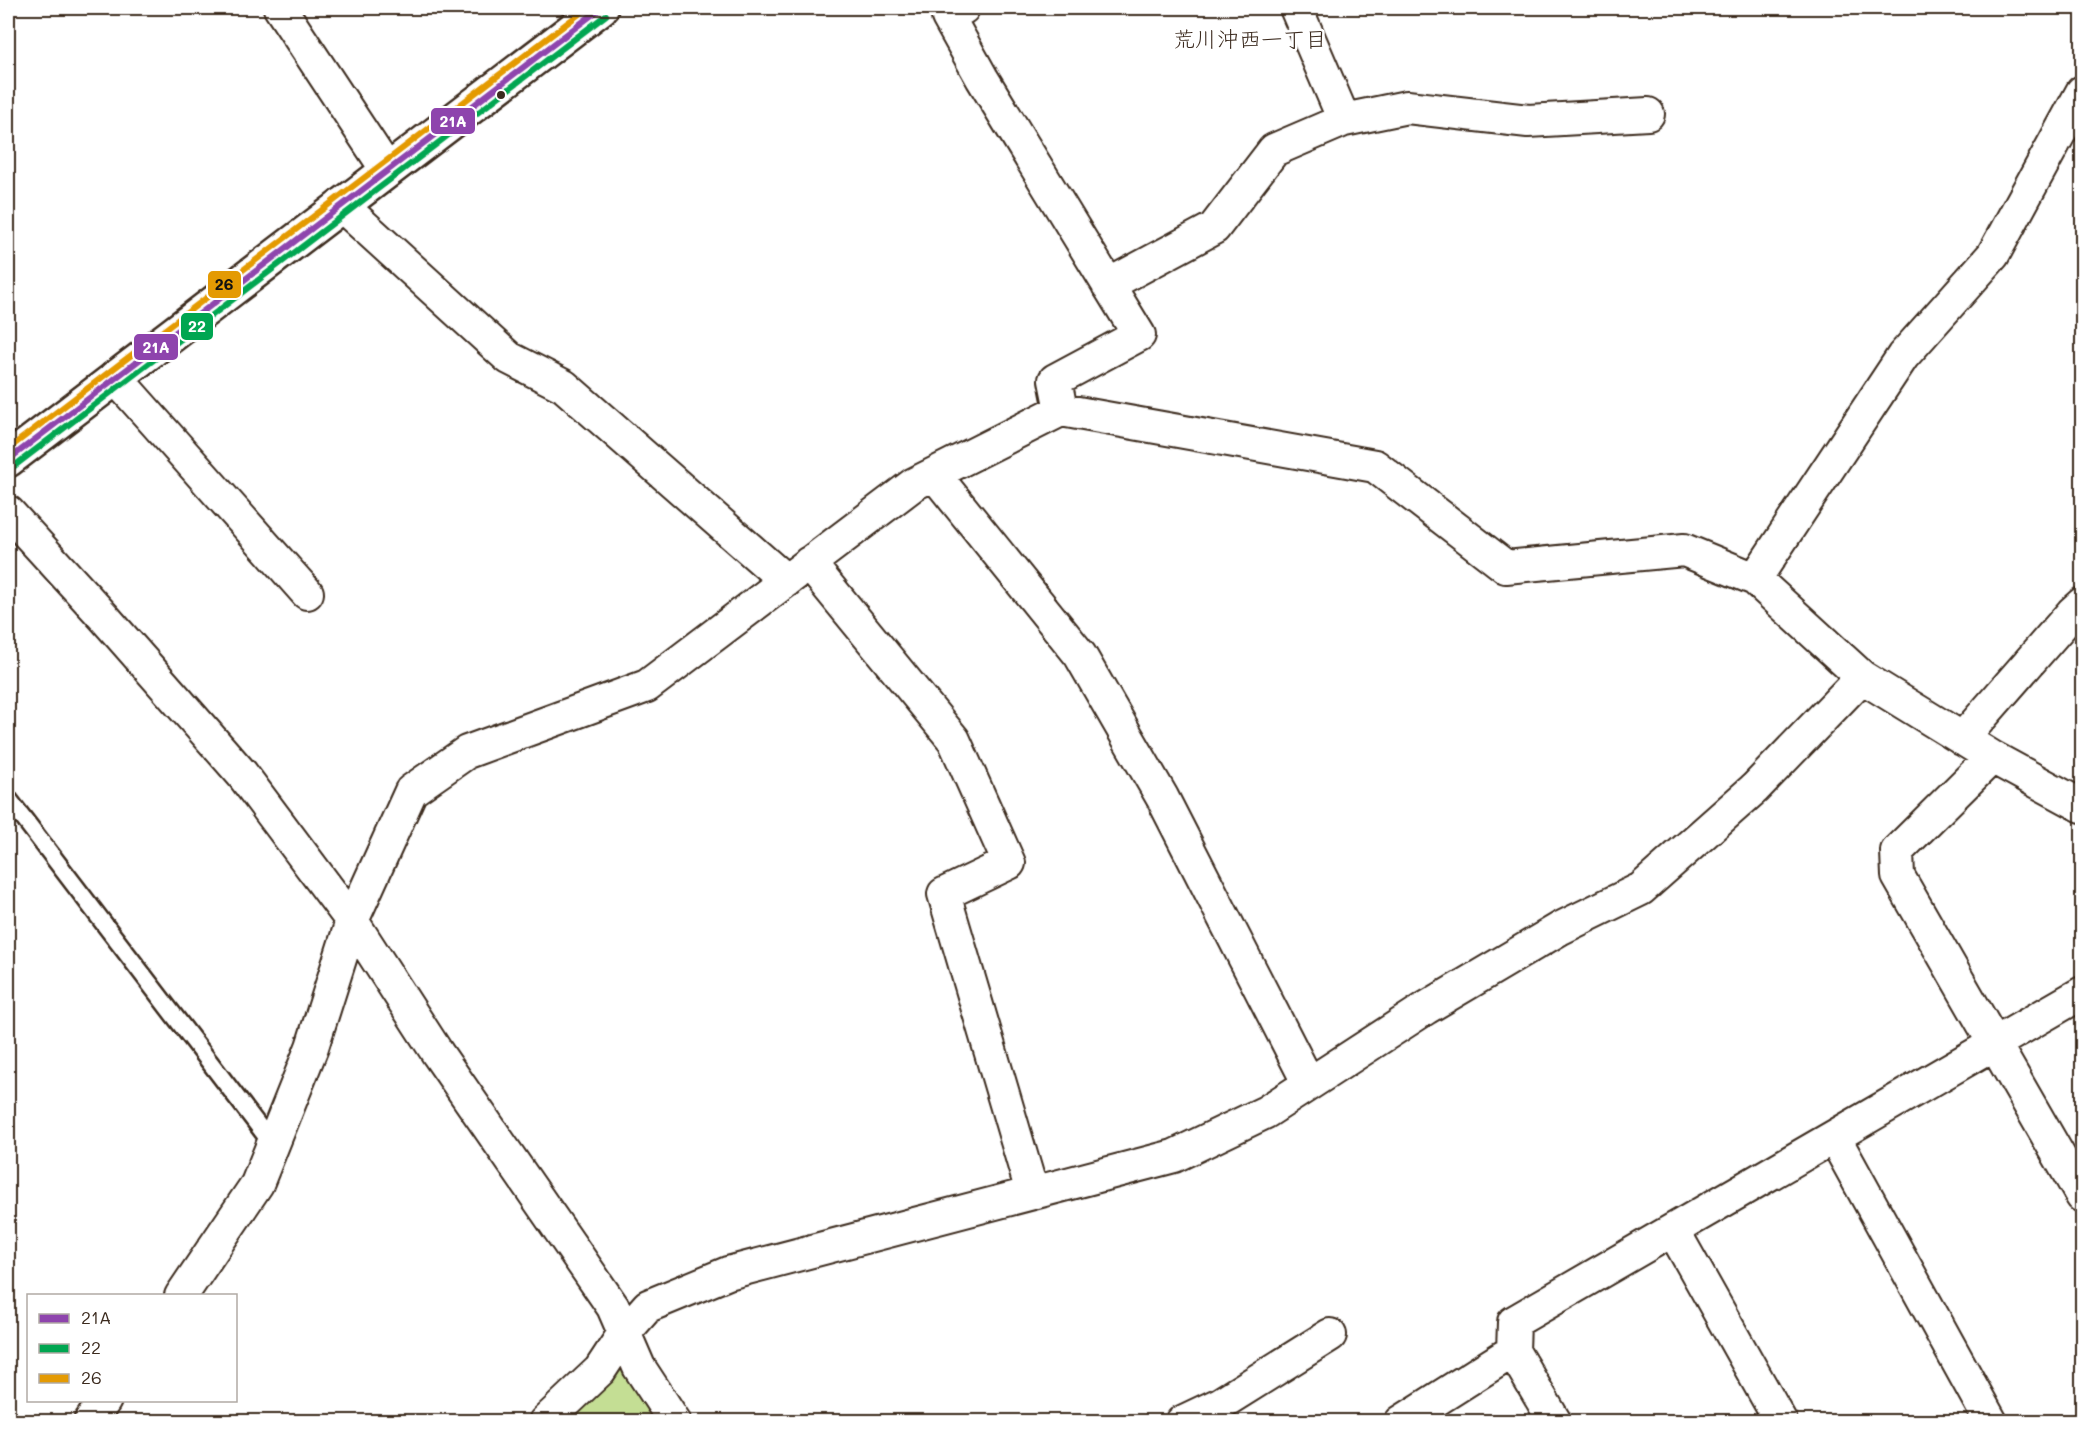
<svg xmlns="http://www.w3.org/2000/svg" width="2090" height="1429" viewBox="0 0 2090 1429" font-family="Mali,'Klee One',sans-serif">
<style>
.green{fill:#c4de94;stroke:#808459;stroke-width:1.5}
.lines{fill:none;stroke-linecap:round;stroke-linejoin:round}
.lane-casing{stroke:#3b2a1e;stroke-width:21}
.street-casing{stroke:#3b2a1e;stroke-width:36}
.secondary-casing{stroke:#3b2a1e;stroke-width:38}
.lane{stroke:#fff;stroke-width:16}
.street{stroke:#fff;stroke-width:32}
.secondary{stroke:#fff;stroke-width:33}
.bus-1-casing{stroke:#fff;stroke-width:10}
.bus-2-casing{stroke:#fff;stroke-width:10}
.bus-3-casing{stroke:#fff;stroke-width:10}
.bus-1{stroke:#8e44ad;stroke-width:6}
.bus-2{stroke:#00a651;stroke-width:6}
.bus-3{stroke:#e49a03;stroke-width:6}
.bus-dot{fill:#3b2a1e;stroke:#fff;stroke-width:2}
.labels{text-anchor:middle;stroke-width:5;stroke-linejoin:round;paint-order:stroke}
.neighbourhood-label{font-size:22px;fill:#3b2a1e;stroke:#fff}
.line-badge{stroke:#fff;stroke-width:2}
.badge-label{font-size:16px;text-anchor:middle;font-weight:bold;fill:#fff}
.pale-badge-label{font-size:16px;text-anchor:middle;font-weight:bold;fill:#111}
</style>
<rect width="100%" height="100%" fill="#fff"/>
<filter id="ink" filterUnits="userSpaceOnUse"><feTurbulence type="fractalNoise" baseFrequency=".0167" numOctaves="2"/><feDisplacementMap in="SourceGraphic" scale="12" xChannelSelector="R" yChannelSelector="G"/><feConvolveMatrix kernelMatrix="1 2 1 2 8 2 1 2 1" color-interpolation-filters="sRGB"/></filter>
<g filter="url(#ink)">
<path class="green" d="M623 1352 662 1422H564Z"/>
<g class="lines">
<defs>
<path id="lane" d="M8 798 273 1145"/>
<path id="street" d="M280 8 387 170
M963 8 948 17 982 78 1139 335 1055 380 1061 410
M1296 8 1344 120
M341 205 509 358 564 386 786 581
M1108 285 1214 228 1274 150 1344 120 1407 107 1528 121 1648 114
M115 377 307 593
M934 474 1080 655 1162 797 1309 1084
M8 512 104 617 242 774 352 921 438 1054 613 1307 639 1367 675 1422
M809 563 954 740 1009 863 944 894 1032 1192
M1755 579 1903 356 1993 255 2082 92
M1962 739 2072 613 2082 604
M1992 757 1897 851 1898 876 2082 1196
M1834 1137 1991 1422
M1673 1230 1781 1422
M181 1296 257 1184 312 1047 352 921 411 791 467 752 647 686 914 484 1061 410 1375 466 1506 567 1684 550 1755 579 1862 677 1992 757 2082 806
M90 1422 105 1400
M545 1422 600 1370 625 1332 648 1306 728 1273 1174 1156 1266 1112 1426 1008 1561 928 1641 889 1755 788 1862 677
M1182 1422 1220 1404 1330 1335
M1401 1422 1513 1351
M1555 1422 1513 1351 1514 1322 2082 993"/>
<path id="secondary" d="M8 460 601 8"/>
</defs>
<use href="#lane" class="lane-casing"/>
<use href="#street" class="street-casing"/>
<use href="#secondary" class="secondary-casing"/>
<use href="#lane" class="lane"/>
<use href="#street" class="street"/>
<use href="#secondary" class="secondary"/>
<defs>
<path id="bus-1" d="M8 460 601 8"/>
<path id="bus-2" d="M13 467 606 15"/>
<path id="bus-3" d="M8 449 587 8"/>
</defs>
<use href="#bus-1" class="bus-1-casing"/>
<use href="#bus-2" class="bus-2-casing"/>
<use href="#bus-3" class="bus-3-casing"/>
<use href="#bus-1" class="bus-1"/>
<use href="#bus-2" class="bus-2"/>
<use href="#bus-3" class="bus-3"/>
</g>
</g>
<circle class="bus-dot" cx="501" cy="95" r="5"/>
<g class="labels">
<g class="neighbourhood-label">
<text x="1250" y="47">荒川沖西一丁目</text>
</g>
</g>
<g class="line-badge">
<rect x="430" y="107" width="46" height="28" rx="6" fill="#8e44ad"/>
<rect x="207" y="270" width="35" height="29" rx="6" fill="#e49a03"/>
<rect x="180" y="312" width="34" height="29" rx="6" fill="#00a651"/>
<rect x="133" y="333" width="46" height="28" rx="6" fill="#8e44ad"/>
</g>
<g class="badge-label">
<text x="453" y="127">21A</text>
<text x="197" y="332">22</text>
<text x="156" y="353">21A</text>
</g>
<g class="pale-badge-label">
<text x="224" y="290">26</text>
</g>
<rect width="2090" height="1429" fill="none" stroke="#fff" stroke-width="30"/>
<rect x="15" y="15" width="2060" height="1399" fill="none" stroke="#3b2a1e" stroke-width="2" filter="url(#ink)"/>
<rect x="27" y="1294" width="210" height="108" fill="#ffffff" stroke="#b1aaa5" stroke-width="1.5"/>
<rect x="39" y="1314" width="30" height="9" fill="#8e44ad" stroke="#b1aaa5" stroke-width="1.5"/>
<text x="81" y="1324" font-size="18" fill="#3b2a1e">21A</text>
<rect x="39" y="1344" width="30" height="9" fill="#00a651" stroke="#b1aaa5" stroke-width="1.5"/>
<text x="81" y="1354" font-size="18" fill="#3b2a1e">22</text>
<rect x="39" y="1374" width="30" height="9" fill="#e49a03" stroke="#b1aaa5" stroke-width="1.5"/>
<text x="81" y="1384" font-size="18" fill="#3b2a1e">26</text>
</svg>
